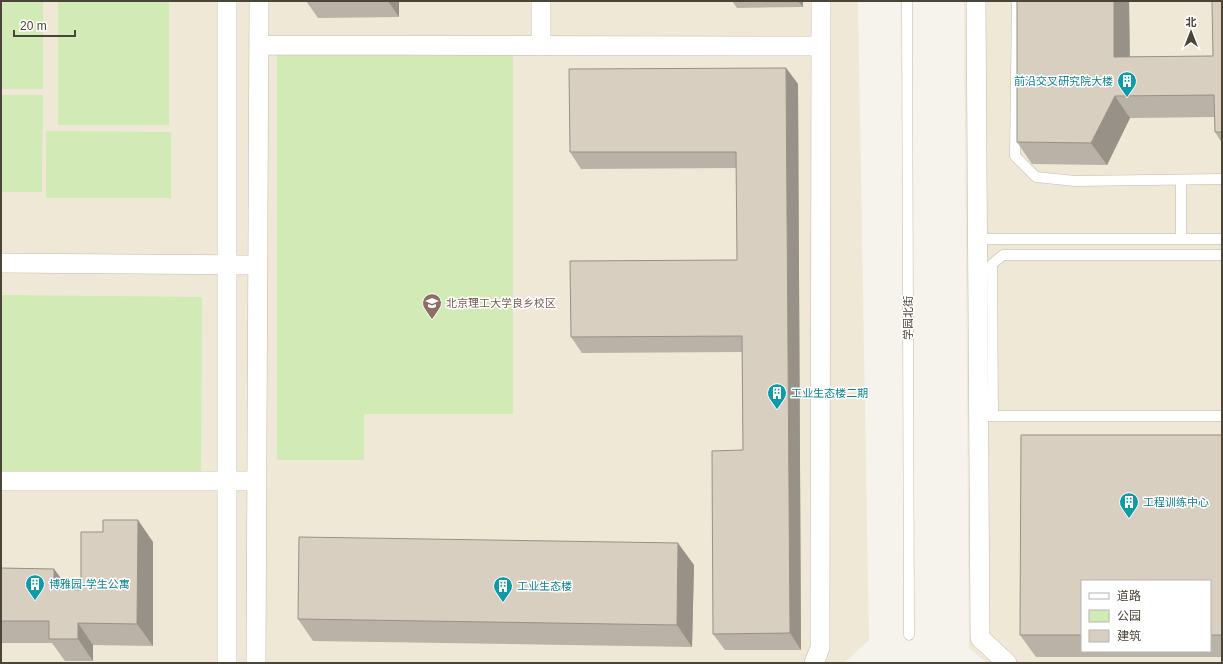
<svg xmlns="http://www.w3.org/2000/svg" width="1223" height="664" viewBox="0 0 1223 664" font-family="Helvetica,'Noto Sans SC',sans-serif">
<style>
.education{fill:#efe8d6;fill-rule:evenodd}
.green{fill:#d2eab5}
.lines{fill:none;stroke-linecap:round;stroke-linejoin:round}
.lane-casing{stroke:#c2bbae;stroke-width:11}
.street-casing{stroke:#c2bbae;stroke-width:20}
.lane{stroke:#fff;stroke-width:10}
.street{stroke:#fff;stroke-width:19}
.wall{fill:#bab2a6;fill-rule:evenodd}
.shaded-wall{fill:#979187}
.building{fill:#d8cfc1;stroke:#979187}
.labels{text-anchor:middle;stroke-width:3;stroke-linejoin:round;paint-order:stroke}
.culture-label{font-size:11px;fill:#0d838f;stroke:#fff;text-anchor:start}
.education-label{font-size:11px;fill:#785e54;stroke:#fff;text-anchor:start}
.street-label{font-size:11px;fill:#4b4439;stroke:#fff}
</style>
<rect width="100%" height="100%" fill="#f6f3ec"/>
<path class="education" d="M1 1H858L869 640 844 663H1Z
M964 1H1222V663H987L969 648ZM1082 581H1210V651H1082Z"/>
<path class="green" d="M1 1H43V89H1Z
M58 1H169V125H58Z
M277 54H513V414H364V460H277Z
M1 95H43L42 192H1Z
M46 131 171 132V198H46Z
M1 295 202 297 201 475 1 473Z"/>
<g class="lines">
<defs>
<path id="lane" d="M907 1 909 635
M1017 1 1015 156 1036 177 1075 181 1222 179
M1181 180V239
M977 239H1222
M987 416H1222
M993 416 992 264 1003 255H1222"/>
<path id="street" d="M541 1V46
M976 1 980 638 1007 663
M259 45 821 46
M1 263 258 265
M1 481H257
M227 663V1
M256 663 259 1
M814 663 820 648 821 1"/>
</defs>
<use href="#lane" class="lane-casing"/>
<use href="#street" class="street-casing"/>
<use href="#lane" class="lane"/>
<use href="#street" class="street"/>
</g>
<path class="wall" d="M306 1H399V17L318 18Z
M732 1H803V7L737 8Z
M1017 1H1129L1130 57 1213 56 1222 1V143L1215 132 1214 117 1130 118 1107 165 1032 164 1017 142Z
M786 68 798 84 801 650H725L713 634 743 450 742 352 582 353 571 337 737 260V168L581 169 570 152Z
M1222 435V657H1036L1020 635ZM1082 581H1210V651H1082Z
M153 542V646L93 645V661H65L52 643H1V568L54 569 69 589 81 590Z
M694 565 692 647 313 641 298 619Z"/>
<path class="shaded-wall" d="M388 1H399V17Z
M798 1H803V7Z
M1114 1H1129L1130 79 1114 57Z
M786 68 798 84 801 650 790 633Z
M1115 96 1130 118 1107 165 1091 143Z
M138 520 153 542V646L137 624Z
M678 543 694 565 692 647 677 625Z
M54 569 70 591 54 589Z
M78 623 93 645V661L78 639Z"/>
<path class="building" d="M1017 1H1114V57L1213 56 1212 1H1222V132H1215L1214 95 1115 96 1091 143 1017 142Z
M786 68 790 633 713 634 712 451 743 450 742 336 571 337 570 261 737 260 736 152H570L569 69Z
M1021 435H1222V635H1210V581H1082V635H1020Z
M103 520H138L137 624 78 623V639H49V621H1V568L54 569V589L81 590V532H103Z
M299 537 678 543 677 625 298 619Z"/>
<defs>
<symbol id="building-pin" viewBox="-11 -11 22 30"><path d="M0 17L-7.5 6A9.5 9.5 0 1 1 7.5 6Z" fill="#0f9aa8" stroke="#fff"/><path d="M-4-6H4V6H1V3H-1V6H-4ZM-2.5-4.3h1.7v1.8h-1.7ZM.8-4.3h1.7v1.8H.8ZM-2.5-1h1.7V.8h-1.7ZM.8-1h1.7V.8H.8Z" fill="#fff"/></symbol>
<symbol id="university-pin" viewBox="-11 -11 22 30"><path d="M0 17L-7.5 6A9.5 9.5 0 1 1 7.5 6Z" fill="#8d6e63" stroke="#fff"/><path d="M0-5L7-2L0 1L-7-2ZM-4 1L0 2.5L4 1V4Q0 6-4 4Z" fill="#fff"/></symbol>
</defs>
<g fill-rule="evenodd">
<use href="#building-pin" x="1116" y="70" width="22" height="30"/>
<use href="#university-pin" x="421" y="292" width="22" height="30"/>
<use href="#building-pin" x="766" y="382" width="22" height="30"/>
<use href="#building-pin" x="1118" y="491" width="22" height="30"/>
<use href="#building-pin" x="24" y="573" width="22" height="30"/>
<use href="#building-pin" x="492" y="575" width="22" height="30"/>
</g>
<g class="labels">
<g class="culture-label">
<text x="1113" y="85" text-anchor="end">前沿交叉研究院大楼</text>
<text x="791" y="397">工业生态楼二期</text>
<text x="1143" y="506">工程训练中心</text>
<text x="49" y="588">博雅园-学生公寓</text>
<text x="517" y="590">工业生态楼</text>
</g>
<g class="education-label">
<text x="446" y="307">北京理工大学良乡校区</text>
</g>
<g class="street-label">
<text transform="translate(908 318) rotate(-90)" y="4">学园北街</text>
</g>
</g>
<rect width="1223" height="664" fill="none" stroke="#4b4439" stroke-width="4"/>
<rect x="1081" y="580" width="130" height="72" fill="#ffffff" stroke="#b7b4b0"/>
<rect x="1089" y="593" width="20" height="6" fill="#ffffff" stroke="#b7b4b0"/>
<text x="1117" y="600" font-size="12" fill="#4b4439">道路</text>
<rect x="1089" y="610" width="20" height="12" fill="#d2eab5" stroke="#b7b4b0"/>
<text x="1117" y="620" font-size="12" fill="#4b4439">公园</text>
<rect x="1089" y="630" width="20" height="12" fill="#d8cfc1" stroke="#b7b4b0"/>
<text x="1117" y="640" font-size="12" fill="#4b4439">建筑</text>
<g transform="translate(1191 32)" stroke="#ffffff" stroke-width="3" paint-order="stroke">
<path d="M0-3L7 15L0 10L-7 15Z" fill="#4b4439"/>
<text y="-6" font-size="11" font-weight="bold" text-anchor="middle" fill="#4b4439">北</text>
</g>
<path d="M14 30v6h61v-6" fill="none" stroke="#4b4439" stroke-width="2"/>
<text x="20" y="30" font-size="12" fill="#4b4439" stroke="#ffffff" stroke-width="3" paint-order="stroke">20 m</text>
</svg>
